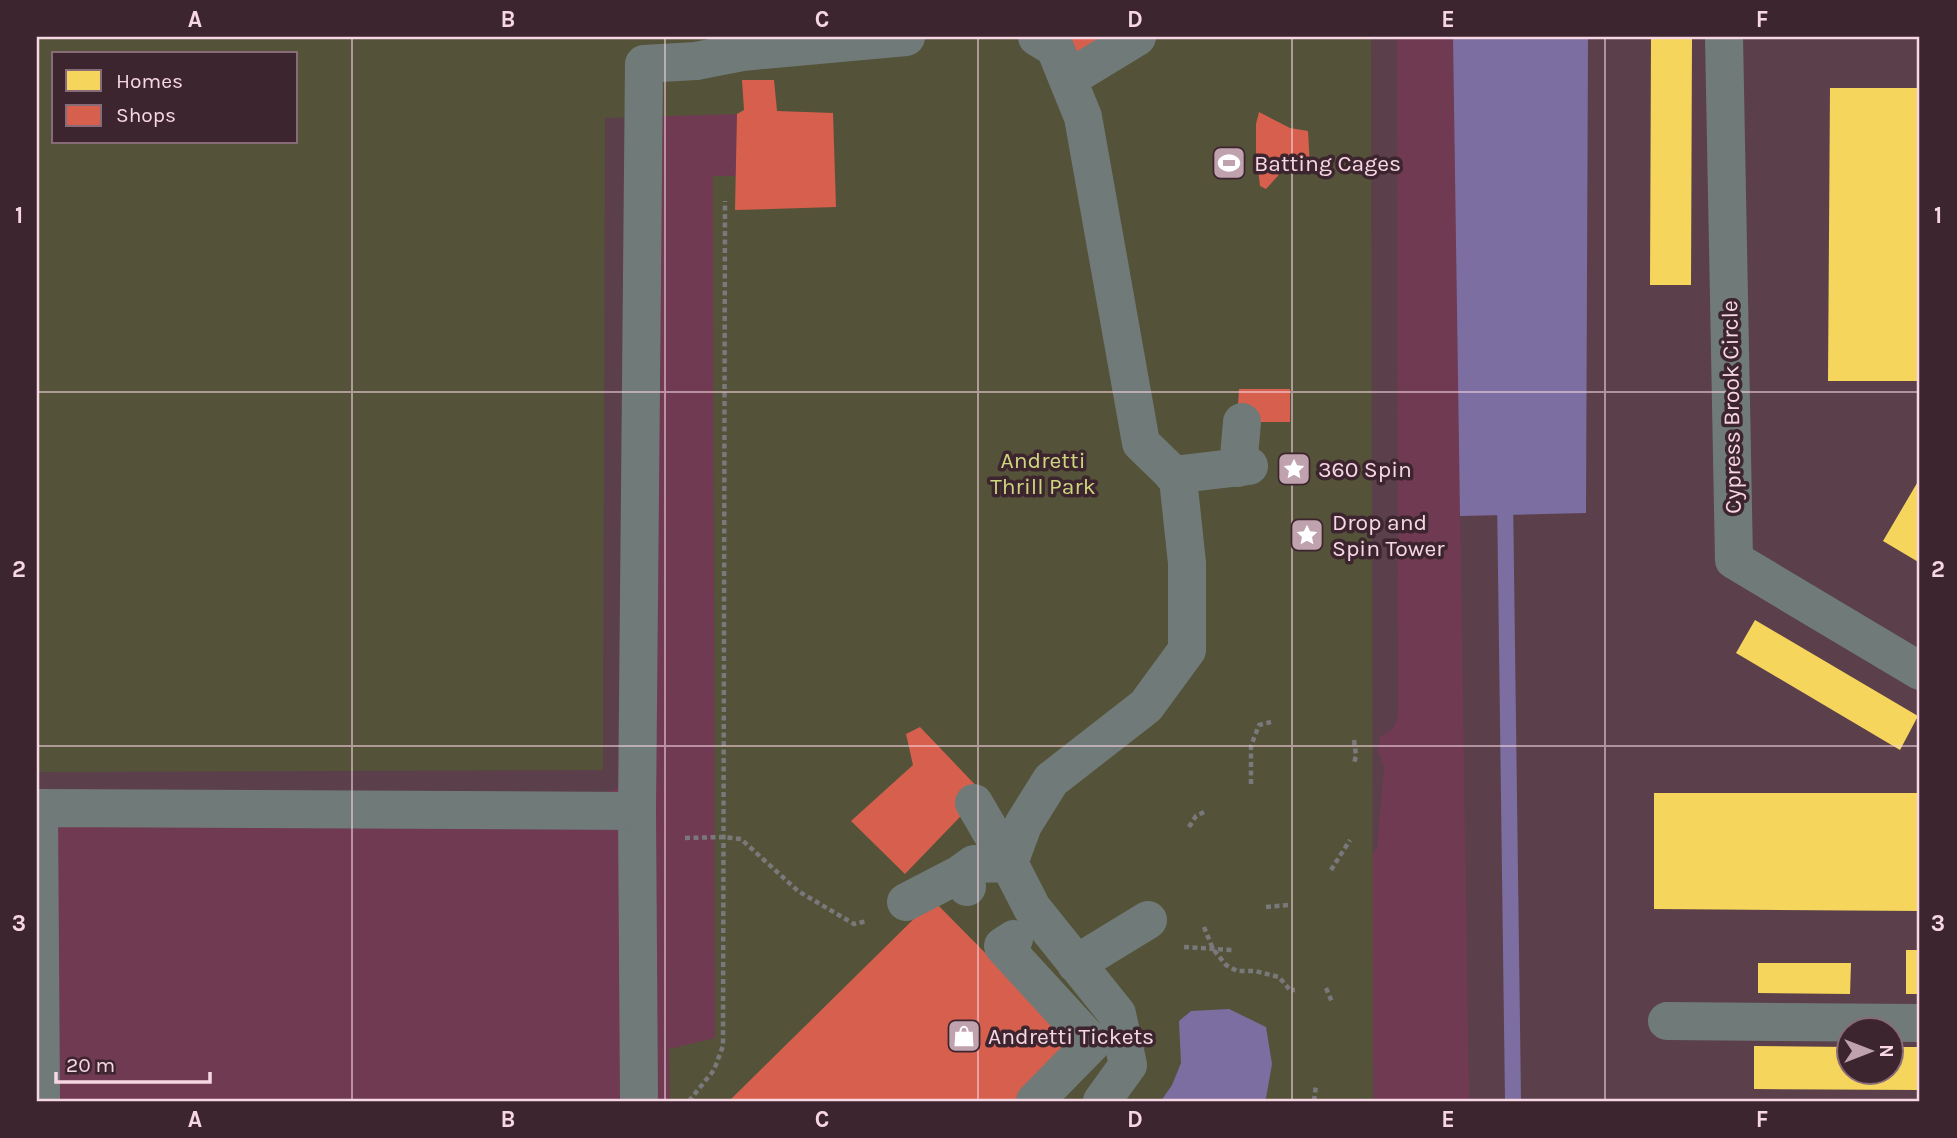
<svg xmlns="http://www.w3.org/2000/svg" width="1957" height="1138" viewBox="0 0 1957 1138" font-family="Karla,sans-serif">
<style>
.built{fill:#703a52}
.green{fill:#545339;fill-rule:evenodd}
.water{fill:#7c6ea1}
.homes{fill:#f6d55c}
.shops{fill:#d6604d}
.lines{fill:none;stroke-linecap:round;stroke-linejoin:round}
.stream{stroke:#7c6ea1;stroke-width:16}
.path{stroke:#79787a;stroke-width:4.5;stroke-dasharray:5 3.5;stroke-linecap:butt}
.minor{stroke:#707b79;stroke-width:38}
.minor-bridge{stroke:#707b79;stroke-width:38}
.grid{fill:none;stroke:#f7d7e3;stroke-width:2;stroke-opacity:0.55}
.labels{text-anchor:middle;stroke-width:7;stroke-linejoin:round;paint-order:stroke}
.poi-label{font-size:23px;fill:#f7d7e3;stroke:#3d252f;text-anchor:start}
.street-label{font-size:23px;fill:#f7d7e3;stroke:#3d252f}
.park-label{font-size:23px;fill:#ced77f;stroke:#3d252f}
.neatline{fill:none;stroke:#f7d7e3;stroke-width:2.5}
.grid-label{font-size:23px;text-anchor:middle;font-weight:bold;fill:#f7d7e3}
</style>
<rect width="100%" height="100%" fill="#5b404b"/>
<path class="built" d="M1397 37H1453L1469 1101H1354L1365 1082 1373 1013 1371 1000 1366 860 1377 849 1384 768 1378 751 1380 737 1394 728 1398 716Z
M712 45 1131 1101H37V795L603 793 617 788 623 783 631 66Z"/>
<path class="green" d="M37 37H1371L1373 1101H670L669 1049 715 1038 713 176H736L737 114 605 118 603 770 37 772ZM54 54H296V142H54Z"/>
<path class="water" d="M1453 37H1588L1586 513 1460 516Z
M1229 1009 1266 1027 1272 1064 1266 1098 1262 1101H1161L1172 1085 1181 1063 1179 1021 1191 1011Z"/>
<path class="homes" d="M1651 37H1692L1691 285H1650Z
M1830 88H1920V381H1828Z
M1920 478V563L1883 541Z
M1755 620 1918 716 1900 750 1736 653Z
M1654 793H1920V911L1654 909Z
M1906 950H1920V994H1906Z
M1758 963H1851L1850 994 1758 993Z
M1754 1046 1848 1047V1072H1890V1047H1920V1090L1754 1089Z"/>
<path class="shops" d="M1066 37H1102L1080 55Z
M742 80H774L777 111 833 113 836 207 735 210 737 114 744 110Z
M1259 112 1290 128 1308 131 1310 167H1286L1266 189 1260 186 1256 153V124Z
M1239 389H1290V422H1237Z
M920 727 983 793 905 874 851 821 913 765 906 734Z
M933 900 1078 1047 1022 1101H729Z"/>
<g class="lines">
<path class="stream" d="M1505 495 1513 1101"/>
<path class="path" d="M1354 740 1356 755 1354 764
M1251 784V746L1259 725 1271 722
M1189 827 1196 816 1204 812
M685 838 724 837 741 839 798 891 854 924 867 921
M1331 870 1350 840
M1266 907 1289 905
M1204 927 1213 949 1226 965 1237 971H1255L1279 977 1290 990H1295
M1184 947 1232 950
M1326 988 1332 1002
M689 1101 714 1070 723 1046 725 201
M1314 1101 1316 1085"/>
<path class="minor" d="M1037 37 1055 48 1083 117 1141 443 1178 479 1187 563V650L1146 706 1051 780 1023 825 1009 863 1032 908 1117 1014 1128 1065 1102 1101
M1724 37 1734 560 1920 671
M1068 79 1137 37
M1238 468 1242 422
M1173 475 1249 466
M967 887 960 874 974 864 1009 863 974 803
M906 902 960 874
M1076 964 1148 920
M1667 1021 1920 1023
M41 1101 39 808 637 811
M639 1101 637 811 644 64 696 61 742 52 906 37"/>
<path class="minor-bridge" d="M1014 939 1003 946 1092 1043 1035 1101"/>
</g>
<path class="grid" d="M352 37V1101M665 37V1101M978 37V1101M1292 37V1101M1605 37V1101M37 392H1920M37 746H1920"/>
<defs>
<symbol id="stadium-square" viewBox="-11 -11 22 22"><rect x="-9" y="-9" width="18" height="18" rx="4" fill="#c0a2ae" stroke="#3d252f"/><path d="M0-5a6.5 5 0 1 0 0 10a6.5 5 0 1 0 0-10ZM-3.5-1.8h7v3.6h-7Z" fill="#fff"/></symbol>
<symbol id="sight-square" viewBox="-11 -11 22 22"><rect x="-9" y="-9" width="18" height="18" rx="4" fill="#c0a2ae" stroke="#3d252f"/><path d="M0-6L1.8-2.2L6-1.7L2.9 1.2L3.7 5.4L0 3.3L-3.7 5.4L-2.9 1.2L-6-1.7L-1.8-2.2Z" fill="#fff"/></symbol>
<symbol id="shop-square" viewBox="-11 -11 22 22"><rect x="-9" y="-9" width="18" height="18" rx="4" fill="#c0a2ae" stroke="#3d252f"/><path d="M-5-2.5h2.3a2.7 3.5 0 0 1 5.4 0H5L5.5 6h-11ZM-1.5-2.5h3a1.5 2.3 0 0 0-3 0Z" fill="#fff"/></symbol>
</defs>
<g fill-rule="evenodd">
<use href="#stadium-square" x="1210" y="144" width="38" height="38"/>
<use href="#sight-square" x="1275" y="450" width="38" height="38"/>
<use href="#sight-square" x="1288" y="516" width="38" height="38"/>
<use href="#shop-square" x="945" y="1017" width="38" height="38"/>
</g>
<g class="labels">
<g class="poi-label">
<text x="1254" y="171">Batting Cages</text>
<text x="1318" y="477">360 Spin</text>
<text x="1332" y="530">Drop and<tspan x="1332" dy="26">Spin Tower</tspan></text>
<text x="988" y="1044">Andretti Tickets</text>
</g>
<g class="street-label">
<text transform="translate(1731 407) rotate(-91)" y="8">Cypress Brook Circle</text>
</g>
<g class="park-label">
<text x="1043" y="468">Andretti<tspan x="1043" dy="26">Thrill Park</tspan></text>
</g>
</g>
<rect width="1957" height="1138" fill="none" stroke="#3d252f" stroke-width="77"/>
<rect x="52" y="52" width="245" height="91" fill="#3d252f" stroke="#876c77" stroke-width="2"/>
<rect x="66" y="70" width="35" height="21" fill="#f6d55c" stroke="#876c77" stroke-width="2"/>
<text x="116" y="88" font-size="21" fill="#f7d7e3">Homes</text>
<rect x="66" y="105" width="35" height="21" fill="#d6604d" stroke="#876c77" stroke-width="2"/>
<text x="116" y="122" font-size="21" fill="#f7d7e3">Shops</text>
<g transform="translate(1870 1051) rotate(90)"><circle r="33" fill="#3d252f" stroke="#876c77" stroke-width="2"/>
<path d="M0-5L12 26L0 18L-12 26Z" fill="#c0a2ae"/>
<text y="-10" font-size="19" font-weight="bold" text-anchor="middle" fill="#f7d7e3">N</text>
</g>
<path d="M56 1072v10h154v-10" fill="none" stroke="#f7d7e3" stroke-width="3.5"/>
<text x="66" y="1072" font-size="21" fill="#f7d7e3" stroke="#3d252f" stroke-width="5" paint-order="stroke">20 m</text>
<rect x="38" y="38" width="1880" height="1062" class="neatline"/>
<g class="grid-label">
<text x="195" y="27">A</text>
<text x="508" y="27">B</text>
<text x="822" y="27">C</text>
<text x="1135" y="27">D</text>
<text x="1448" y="27">E</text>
<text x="1762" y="27">F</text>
<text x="19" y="223">1</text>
<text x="1938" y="223">1</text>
<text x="19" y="577">2</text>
<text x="1938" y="577">2</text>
<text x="19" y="931">3</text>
<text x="1938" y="931">3</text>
<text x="195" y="1127">A</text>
<text x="508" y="1127">B</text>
<text x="822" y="1127">C</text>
<text x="1135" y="1127">D</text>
<text x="1448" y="1127">E</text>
<text x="1762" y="1127">F</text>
</g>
</svg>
